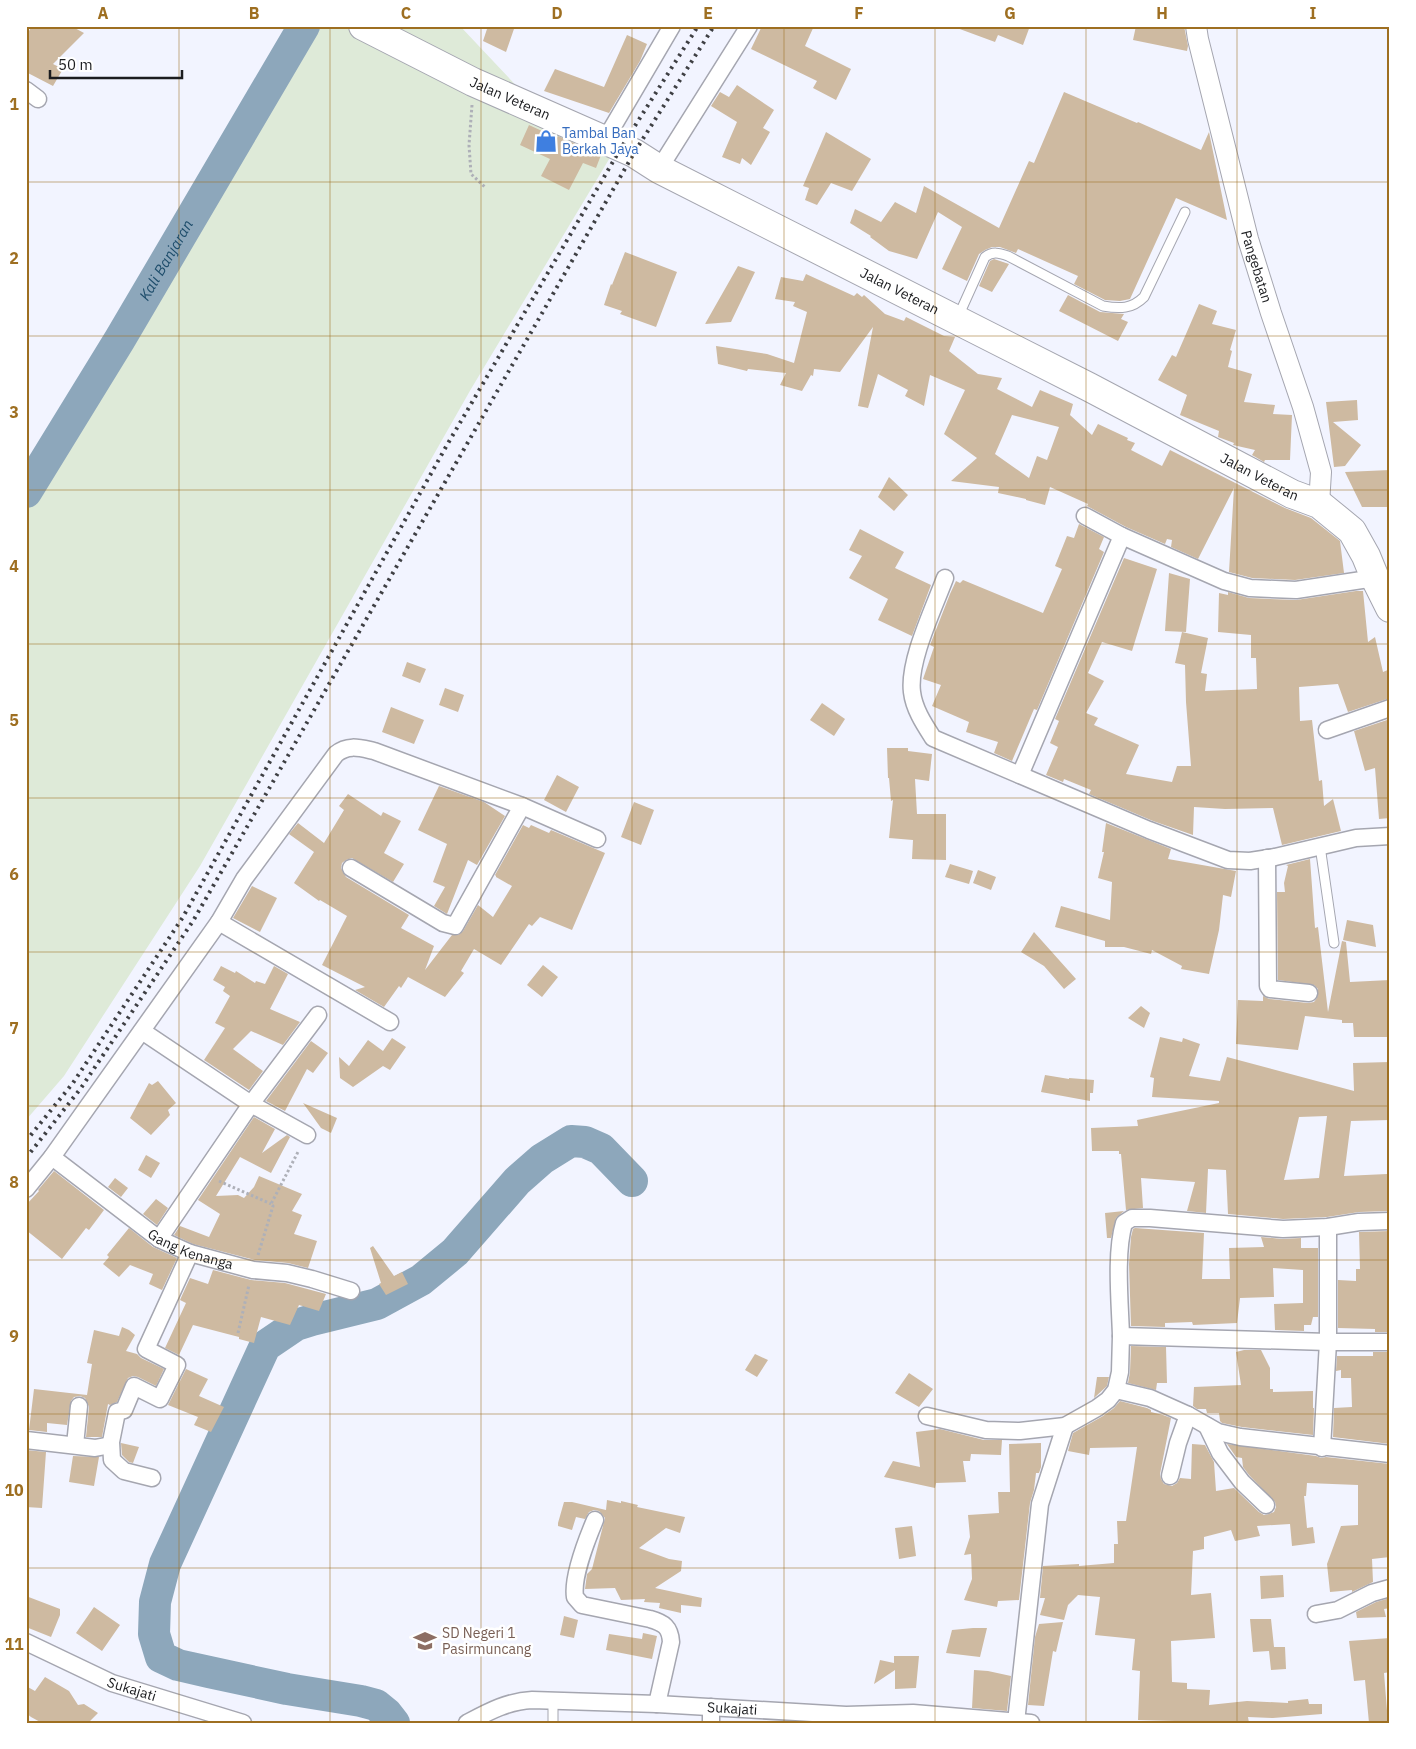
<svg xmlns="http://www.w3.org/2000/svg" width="1416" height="1749" viewBox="0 0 1416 1749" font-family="'IBM Plex Sans',sans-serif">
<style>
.green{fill:#deead8}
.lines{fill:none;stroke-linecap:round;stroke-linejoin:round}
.river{stroke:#8da7bb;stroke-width:32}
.building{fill:#cebaa1;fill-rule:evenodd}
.service-casing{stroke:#a5a6b0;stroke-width:11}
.minor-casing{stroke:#a5a6b0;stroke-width:19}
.tertiary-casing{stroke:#a5a6b0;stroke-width:22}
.trunk-casing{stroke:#a5a6b0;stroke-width:30}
.path{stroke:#aeb0b8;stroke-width:3;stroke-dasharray:2.5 2.5;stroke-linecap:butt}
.service{stroke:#fff;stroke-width:9}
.minor{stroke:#fff;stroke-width:16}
.tertiary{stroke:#fff;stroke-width:20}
.trunk{stroke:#fff;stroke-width:28}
.rail{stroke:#3e3f43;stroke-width:4;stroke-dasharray:2.5 5;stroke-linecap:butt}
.grid{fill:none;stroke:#9e6f21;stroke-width:1;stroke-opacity:0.55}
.labels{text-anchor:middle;stroke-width:5;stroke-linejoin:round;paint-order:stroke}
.street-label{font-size:14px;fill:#1b1c1f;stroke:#fff}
.shop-label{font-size:14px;fill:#366cbe;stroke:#fff;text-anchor:start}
.education-label{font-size:14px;fill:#785e54;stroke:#fff;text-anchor:start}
.water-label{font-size:15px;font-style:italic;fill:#1f4e6c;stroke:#fff}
.neatline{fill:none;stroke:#9e6f21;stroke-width:2}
.grid-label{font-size:16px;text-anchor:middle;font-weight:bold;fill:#9e6f21}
</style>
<rect width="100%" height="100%" fill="#f2f4ff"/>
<path class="green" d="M304 26H460L526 96 623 136 471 389 200 866 64 1076 26 1120V492L120 339Z"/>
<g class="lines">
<g class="river">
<path id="s1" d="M26 492 120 339 304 26"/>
<path d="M394 1723 387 1714 376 1705 361 1701 287 1689 209 1672 178 1665 161 1657 154 1634 155 1602 165 1564 265 1346 296 1325 312 1320 377 1304 421 1280 455 1252 517 1181 542 1159 571 1141 585 1142 601 1149 632 1181"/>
</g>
</g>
<path class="building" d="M32 26H71L84 33 53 64 63 69 53 86 26 72V36Z
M488 26H515L506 52 483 41Z
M762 26H814L805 46 851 69 836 100 813 88 817 81 751 49Z
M958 26H1030L1023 45 998 35 995 42 957 28Z
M1136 26H1184L1188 46 1187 51 1133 40Z
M627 35 647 44 640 61 609 113 544 91 555 69 604 87Z
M737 85 774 110 763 128 770 132 751 165 742 158 740 164 722 157 737 122 711 106 720 92 729 97Z
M1064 92 1137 123 1138 122 1201 150 1209 132 1227 220 1176 198 1130 299 1120 301 1105 300 1074 284 1078 276 1018 249 1016 253 1000 247H992L985 250 979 254 967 281 942 269 962 227 938 212 917 259 889 251 870 237 871 236 850 223 855 209 881 222 895 202 916 213 924 186 999 228 1029 161 1034 163Z
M529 125 557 138 558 136 601 155 596 168 583 163 569 190 541 176 550 159 520 145Z
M826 132 871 159 852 191 831 183 817 205 805 200 809 188 803 186Z
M625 252 677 272 656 327 620 314 622 311 604 305 611 284 612 285Z
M994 259 1009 264 992 292 979 286 990 261Z
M738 266 755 272 731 322 705 324Z
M806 274 854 296 857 293 862 297 864 295 885 314 904 321 906 317 944 336 955 337 949 351 978 374 1002 378 997 389 1032 407 1040 390 1073 404 1070 415 1092 435 1098 424 1128 438 1127 440 1135 443 1131 450 1162 466 1170 450 1285 508 1311 518 1340 541 1344 573 1295 580 1252 578 1229 572 1234 488 1198 559 1171 547 1172 540 1167 539 1165 544 1126 527 1087 506 1088 504 1050 487 1045 505 1026 500V499L998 493 999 487 951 481 977 458 944 434 965 390 930 375 924 406 905 396 908 390 878 374 868 408 858 406 873 327 840 372 814 369 813 376 811 375 802 391 780 385 786 373 748 369 747 371 718 364 716 346 767 354 794 363 807 312 793 306 795 302 775 299 781 277 803 281ZM1012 415 1059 427 1047 460 1037 456 1029 478 995 454Z
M1068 295 1100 312 1124 314 1121 319 1128 322 1118 341 1059 311Z
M1199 304 1217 311 1212 324 1236 330 1230 350 1232 351 1228 367 1252 374 1244 402 1275 405 1273 414 1292 415 1290 460H1265L1264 462 1252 455 1255 450 1233 445 1234 443 1218 437 1219 431 1180 415 1187 395 1158 380 1172 355 1176 357Z
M1357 400 1358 420 1333 422 1361 445 1345 466 1334 467 1326 402Z
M1390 470V507H1362L1345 472Z
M889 477 908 495 894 511 878 497Z
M1079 524 1104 537 1099 549 1104 552 1037 710 1034 709 1012 761 994 753 998 742 966 732 969 722 932 706 941 685 923 679 934 647 930 645 950 594 956 581 960 583 963 580 1043 613 1062 569 1055 566 1067 536 1074 538Z
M860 529 904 552 895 568 931 585 912 636 878 620 888 599 849 578 862 556 849 550Z
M1124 558 1157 569 1132 651 1102 642 1088 673 1104 681 1086 713 1098 718 1094 725 1139 745 1126 774 1172 782 1177 766H1191L1186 702 1185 665 1175 663 1182 632 1208 638 1201 673 1207 674 1205 691 1257 689 1256 658H1251V635L1218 632 1219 593 1228 595V592L1249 598 1296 600 1356 591H1363L1368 642 1375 637 1383 672 1390 669V698L1348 712 1338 684 1299 687 1300 721 1312 720 1319 781 1322 780 1324 806 1333 799 1341 831 1282 845 1273 808 1225 809 1194 807 1193 835 1153 821 1089 794 1091 790 1064 779 1063 782 1046 775 1058 747 1050 743 1059 721 1055 719Z
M1169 573 1190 579 1186 632 1165 631Z
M407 662 426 669 420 683 402 676Z
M445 688 464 695 458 712 439 705Z
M822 703 845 719 834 736 810 720Z
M391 707 424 720 414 744 382 732Z
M1390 719V818L1379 819 1375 768 1365 771 1354 731Z
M887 748H908V751L932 754 929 781 915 779 917 814H946V860L912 859 913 840 889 838 893 800 891 801 889 778H888Z
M557 775 579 787 566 812 544 800Z
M439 786 484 802 505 816 477 865 468 860 447 914 434 906 445 887 433 882 447 844 418 830Z
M348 794 381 816 383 812 401 821 384 853 404 864 393 882 352 858 346 860 342 863 341 868 346 877 409 915 401 928 434 946 425 970 452 935H458L463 931 478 905 493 917 512 886 496 877V876L495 875 523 825 529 828 531 825 549 833 551 830 605 853 572 930 540 917 532 926 529 924 501 965 474 949 461 971 464 973 445 997 408 977 401 988 399 986 384 1007 355 990 365 987 322 965 347 916 320 900 319 901 294 883 314 852 289 834 298 823 324 843 344 810 339 806Z
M634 802 654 810 641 845 621 837Z
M1106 823 1171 849 1168 859 1236 871 1231 897 1223 895 1219 930 1209 974 1181 969 1182 966 1152 950 1151 954 1124 947H1105V941L1055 927 1061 906 1110 920 1112 882 1098 878 1104 852H1102Z
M1310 859 1315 928 1318 927 1328 1012 1342 941 1346 942 1350 982 1390 980V1037H1354L1353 1023H1342V1020L1305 1016 1298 1050 1236 1044 1238 1000 1263 1001V996L1269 999 1308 1003 1314 1002 1317 998 1318 989 1314 985 1278 980 1277 892H1285L1284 883 1288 866 1286 865Z
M950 864 973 871 969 884 945 877Z
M978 870 996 877 991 890 973 883Z
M252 886 277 898 260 932 233 918Z
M1347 920 1373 925 1376 947 1343 940Z
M1034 932 1076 979 1064 989 1044 966 1021 952Z
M543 965 558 977 542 997 527 985Z
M221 966 235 973 236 971 255 983 256 981 265 984 274 966 288 974 270 1009 300 1022 283 1045 251 1031 233 1049 263 1071 249 1090 204 1060 225 1028 215 1023 230 996 223 991 225 987 213 980Z
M1141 1006 1150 1013 1144 1028 1128 1018Z
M1160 1037 1182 1042 1183 1038 1200 1044 1189 1076 1220 1081 1227 1057 1354 1091 1353 1063 1390 1062V1120L1351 1121 1344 1176 1387 1174 1389 1211 1359 1212 1327 1217 1283 1219 1228 1214 1226 1170 1208 1169 1206 1213 1187 1211 1195 1182 1141 1178 1143 1208 1126 1210 1121 1154H1119V1151H1092L1091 1128 1138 1126 1137 1120 1219 1103V1101L1152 1097 1154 1078 1150 1077ZM1327 1116 1319 1178 1284 1180 1299 1117Z
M392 1038 406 1047 390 1070 383 1066 353 1087 340 1078 339 1057 349 1066 368 1040 383 1051Z
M311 1041 328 1053 313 1073 307 1069 285 1111 266 1101Z
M1045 1075 1069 1079V1078L1094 1080 1093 1093H1090V1101L1041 1092Z
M158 1081 176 1103 168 1110 170 1115 151 1135 130 1118 149 1083 152 1085Z
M303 1103 337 1118 331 1133 321 1128Z
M254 1117 275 1129 262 1153 287 1135 290 1137 271 1173 240 1157 216 1196 238 1195 244 1198 254 1187 259 1176 302 1194 292 1211 302 1215 294 1234 317 1241 308 1268 288 1263 255 1260 193 1244 174 1235 180 1226 209 1237 220 1214 198 1200Z
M146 1155 160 1163 151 1178 138 1170Z
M54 1171 104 1210 89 1230 86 1228 62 1259 26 1230V1205L39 1191 38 1190Z
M115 1178 128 1188 121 1197 108 1187Z
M156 1199 168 1208 157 1225 143 1214Z
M1124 1211 1116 1218 1111 1238H1107L1105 1213Z
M129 1228 153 1247 177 1258 162 1290 149 1284 153 1274 130 1265 119 1277 103 1264 109 1257 107 1255Z
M1135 1228 1204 1233 1202 1279H1230L1229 1248 1264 1247 1261 1237 1282 1239 1301 1238V1248H1318V1317H1313L1311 1325H1304V1331L1275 1330 1274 1304 1303 1303V1270L1273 1268 1274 1297 1240 1298 1237 1323 1193 1325 1192 1322 1165 1323V1327L1131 1326 1129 1264 1131 1237 1133 1229Z
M1390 1231V1332H1375V1329L1338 1328V1280L1356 1281V1269H1360L1359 1232Z
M373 1246 394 1276 402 1272 408 1284 386 1295 379 1284 381 1283 370 1248Z
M213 1270 251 1280 285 1283 326 1294 319 1311 299 1305 290 1325 261 1317 254 1343 239 1339V1337L193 1325 179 1355 165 1348 186 1303 180 1300 190 1278 208 1284Z
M122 1327 129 1330 135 1335 126 1351 137 1354 141 1358 164 1369 156 1386 138 1377 133 1376 128 1378 117 1402 110 1405 108 1404 102 1437H86L89 1407 85 1398 80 1396 74 1397 71 1401 67 1425 47 1423V1432L29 1430 34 1389 87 1395 92 1364 87 1363 94 1330 119 1336Z
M1131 1346 1166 1347 1167 1383H1157L1156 1390 1128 1383 1130 1372Z
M1244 1350H1261L1270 1368V1389H1273V1392L1313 1391V1408H1314L1313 1435 1242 1427 1222 1423 1220 1421 1219 1413H1207L1206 1409H1197L1193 1406 1194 1387 1241 1385 1236 1352Z
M1373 1352H1390V1444L1333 1437 1334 1408 1352 1407 1351 1378H1341V1370L1336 1371 1337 1356H1373Z
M755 1354 768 1360 757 1377 745 1370Z
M186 1369 208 1379 199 1396 224 1407 211 1432 194 1425 198 1417 168 1405Z
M909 1373 933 1389 919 1407 895 1393Z
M1097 1377H1109L1107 1386 1094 1398Z
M1120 1401 1147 1408 1151 1410V1412L1163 1415 1171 1418 1160 1474 1161 1479 1164 1484 1172 1486 1177 1483 1180 1478 1191 1479 1192 1444 1205 1445 1214 1462 1216 1491 1234 1488 1259 1512 1264 1515 1269 1514 1274 1512 1276 1507 1275 1502 1249 1475 1243 1467 1242 1458 1236 1457 1227 1444 1316 1456 1321 1458 1326 1457 1390 1464V1557L1372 1559 1373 1582 1352 1592V1590L1330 1592 1327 1564 1341 1526 1358 1525V1485L1307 1483 1306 1496H1304L1307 1528 1313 1527 1315 1543 1292 1546 1290 1524 1257 1526 1260 1536 1235 1541 1231 1530 1204 1537V1549L1193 1551 1191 1595 1211 1593 1215 1638 1171 1641 1172 1682 1187 1683V1689L1210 1690 1209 1705 1247 1701 1288 1703V1701L1308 1699 1309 1704H1322V1714L1273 1718 1248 1717 1249 1723 1138 1720 1140 1671 1132 1670 1135 1639 1095 1635 1100 1597 1078 1595 1068 1605 1064 1620 1040 1615 1045 1598H1040L1043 1566 1079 1564V1566L1114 1563V1544H1118L1117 1521H1126L1137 1447 1090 1448 1089 1455 1068 1451 1073 1433 1103 1416 1114 1408Z
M940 1429 984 1440H1002L1001 1455 971 1454 970 1461H963L966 1482 936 1483 935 1488 884 1477 893 1461 920 1467 916 1432Z
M121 1443 139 1447 133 1463 129 1462 122 1455Z
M1041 1443V1467L1039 1473H1036L1034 1490 1030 1503 1019 1600 998 1601 997 1607 964 1600 972 1579 971 1554 964 1555 970 1537 968 1515 999 1513 998 1492H1010L1009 1444Z
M26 1450 46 1452 42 1508 26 1507Z
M73 1456 99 1457 94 1486 69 1482Z
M607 1500 621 1503V1501L638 1505 637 1507 685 1517 680 1533 666 1528 639 1548 669 1559 682 1561 681 1571 655 1588 702 1598 701 1607 681 1605V1613L659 1608 660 1603 644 1602 645 1599 621 1600 615 1588 585 1589 587 1574 592 1569 605 1518 599 1511 594 1510 589 1512 585 1519 576 1517 572 1530 558 1526V1523L564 1502H572L606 1510Z
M912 1526 916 1556 899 1559 895 1528Z
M1283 1575 1284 1597 1261 1599 1260 1576Z
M26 1596 60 1609V1615L51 1637 26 1627Z
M1390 1598V1608L1384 1609 1386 1617 1357 1618 1356 1612 1376 1602Z
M94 1607 120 1625 102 1651 76 1633Z
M564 1616 578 1620 574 1638 560 1635Z
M1250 1619H1271L1274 1647H1285L1286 1669 1271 1670 1269 1651 1253 1652Z
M1063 1622 1056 1652 1053 1651 1044 1706 1028 1705 1035 1637 1039 1624Z
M973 1628H987L980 1657 946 1653 952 1630Z
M643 1633 657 1636 652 1659 606 1650 609 1634 642 1639Z
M1390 1638V1672L1384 1673 1388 1723H1369L1365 1680 1354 1681 1349 1641Z
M894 1656H919L916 1688 895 1689V1670L874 1684 880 1660 894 1663Z
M974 1670 988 1671 1011 1676 1007 1711 972 1708Z
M45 1677 69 1691 78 1705 84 1704 98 1713 88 1723H42L31 1717 26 1713V1686L35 1691Z"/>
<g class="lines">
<defs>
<path id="service" d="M958 317 985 257C993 251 999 253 1008 256L1103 306C1120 309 1132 309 1144 297L1185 212
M1320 846 1334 943
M553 1700V1723"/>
<g id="minor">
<path d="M26 90 38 99"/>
<path d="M605 140 672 26"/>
<path d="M659 169 749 26"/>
<path d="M1085 516 1122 536 1224 581 1250 588 1296 590 1375 578"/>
<path d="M945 578C934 608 908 661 912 692 914 709 924 724 933 738L1149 830 1228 860 1250 861 1275 857 1356 838 1390 836"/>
<path d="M1327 730 1390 708"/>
<path d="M1020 775 1122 536"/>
<path d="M1267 858 1268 986 1270 989 1309 993"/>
<path d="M351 868 443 923 455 926 522 806"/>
<path d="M219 922 390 1022"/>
<path d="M142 1031 251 1104 307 1135"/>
<path id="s2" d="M52 1157 159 1239 190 1253 253 1270 287 1273 312 1279 351 1291"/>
<path d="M26 1189 52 1157 219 922 244 879 336 754C348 744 360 748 374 751L522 806 597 839"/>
<path d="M1390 1221 1359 1222 1328 1227 1283 1229 1150 1218H1132L1124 1223C1115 1253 1120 1303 1121 1336L1328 1342H1390"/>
<path d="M159 1239 251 1104 318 1015"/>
<path d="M1116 1390 1150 1398 1188 1415 1218 1432 1240 1437 1390 1454"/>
<path d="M927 1416 986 1430 1020 1431 1065 1426 1097 1408 1108 1400 1116 1390 1120 1372 1121 1336"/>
<path d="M1207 1426 1220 1453 1242 1482 1266 1505"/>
<path d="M26 1440 95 1448 111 1445"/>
<path d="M75 1445 79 1406"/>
<path d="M1322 1448 1328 1342V1227"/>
<path d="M1170 1476 1178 1443 1188 1415"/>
<path d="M152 1478 124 1471 112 1460 111 1442 117 1412 124 1410 134 1386 160 1399 177 1365 146 1349 190 1253"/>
<path d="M595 1520C587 1539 572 1578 575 1597L582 1605 650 1619C664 1623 670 1627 671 1642L657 1704"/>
<path d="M1316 1614 1338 1610 1372 1593 1390 1588"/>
<path id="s3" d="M26 1642 112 1683 243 1723"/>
<path d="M711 1707V1723"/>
<path d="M1016 1722 1040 1504 1065 1426"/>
<path id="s4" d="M467 1723C488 1712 508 1701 532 1700L657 1704 846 1715 913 1713 1031 1723"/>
</g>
<g id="tertiary">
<path id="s5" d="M1196 26 1198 39 1248 239 1271 313 1303 407 1321 472 1319 504"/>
</g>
<g id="trunk">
<path id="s6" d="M363 26 473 82 634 153 659 169 1089 387 1292 494 1319 504 1352 531 1366 556 1375 578 1390 608"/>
</g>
</defs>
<use href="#service" class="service-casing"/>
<use href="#minor" class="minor-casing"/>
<use href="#tertiary" class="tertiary-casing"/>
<use href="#trunk" class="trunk-casing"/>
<path class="path" d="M472 105 469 145 471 174 486 188
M219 1181 271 1204
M258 1255 273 1206 271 1204 299 1150
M238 1333 249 1285"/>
<use href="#service" class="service"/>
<use href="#minor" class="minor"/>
<use href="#tertiary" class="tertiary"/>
<use href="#trunk" class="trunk"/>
<path class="rail" d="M26 1141 73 1083 183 917 447 445 621 148 698 26
M26 1158 81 1088 193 921 634 153 714 26"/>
</g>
<path class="grid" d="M179 26V1723M330 26V1723M481 26V1723M632 26V1723M784 26V1723M935 26V1723M1086 26V1723M1237 26V1723M26 182H1390M26 336H1390M26 490H1390M26 644H1390M26 798H1390M26 952H1390M26 1106H1390M26 1260H1390M26 1414H1390M26 1568H1390"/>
<defs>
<symbol id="shop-bare" viewBox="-9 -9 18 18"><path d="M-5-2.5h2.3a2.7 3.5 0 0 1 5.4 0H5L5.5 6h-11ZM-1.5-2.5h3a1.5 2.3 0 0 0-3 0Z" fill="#3f7fe0" stroke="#fff" stroke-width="2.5" paint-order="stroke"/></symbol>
<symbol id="school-bare" viewBox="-9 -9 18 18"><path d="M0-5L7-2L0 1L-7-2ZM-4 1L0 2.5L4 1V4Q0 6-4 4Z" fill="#8d6e63" stroke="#fff" stroke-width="2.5" paint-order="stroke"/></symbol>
</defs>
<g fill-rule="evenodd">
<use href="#shop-bare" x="530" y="125" width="32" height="32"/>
<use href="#school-bare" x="409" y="1625" width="32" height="32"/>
</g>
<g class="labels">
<g class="street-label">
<text dy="5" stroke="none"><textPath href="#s6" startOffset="164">Jalan Veteran</textPath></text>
<text dy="5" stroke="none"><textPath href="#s5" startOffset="248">Pangebatan</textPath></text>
<text dy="5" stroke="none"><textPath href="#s6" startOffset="599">Jalan Veteran</textPath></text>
<text dy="5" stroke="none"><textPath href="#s6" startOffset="1004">Jalan Veteran</textPath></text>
<text dy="5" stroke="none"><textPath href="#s2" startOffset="168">Gang Kenanga</textPath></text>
<text dy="5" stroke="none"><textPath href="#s3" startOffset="116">Sukajati</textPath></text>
<text dy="5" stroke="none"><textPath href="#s4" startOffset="270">Sukajati</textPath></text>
</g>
<g class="shop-label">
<text x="562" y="138">Tambal Ban<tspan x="562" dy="16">Berkah Jaya</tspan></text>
</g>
<g class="education-label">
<text x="442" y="1638">SD Negeri 1<tspan x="442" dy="16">Pasirmuncang</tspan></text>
</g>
<g class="water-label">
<text dy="5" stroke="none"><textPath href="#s1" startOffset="271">Kali Banjaran</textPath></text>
</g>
</g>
<rect width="1416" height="1749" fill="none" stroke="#ffffff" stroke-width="55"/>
<path d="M50 70v8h132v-8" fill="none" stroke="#1b1c1f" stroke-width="2.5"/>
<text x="58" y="70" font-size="15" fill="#1b1c1f" stroke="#ffffff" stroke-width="4" paint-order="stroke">50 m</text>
<rect x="28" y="28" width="1360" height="1694" class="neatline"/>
<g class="grid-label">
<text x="103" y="19">A</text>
<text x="254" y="19">B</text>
<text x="406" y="19">C</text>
<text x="557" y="19">D</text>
<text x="708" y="19">E</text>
<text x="859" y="19">F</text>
<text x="1010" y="19">G</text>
<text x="1162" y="19">H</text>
<text x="1313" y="19">I</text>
<text x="14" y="110">1</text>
<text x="14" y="264">2</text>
<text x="14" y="418">3</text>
<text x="14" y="572">4</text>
<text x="14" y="726">5</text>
<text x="14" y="880">6</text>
<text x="14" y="1034">7</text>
<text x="14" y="1188">8</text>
<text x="14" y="1342">9</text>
<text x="14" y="1496">10</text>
<text x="14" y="1650">11</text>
</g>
</svg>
